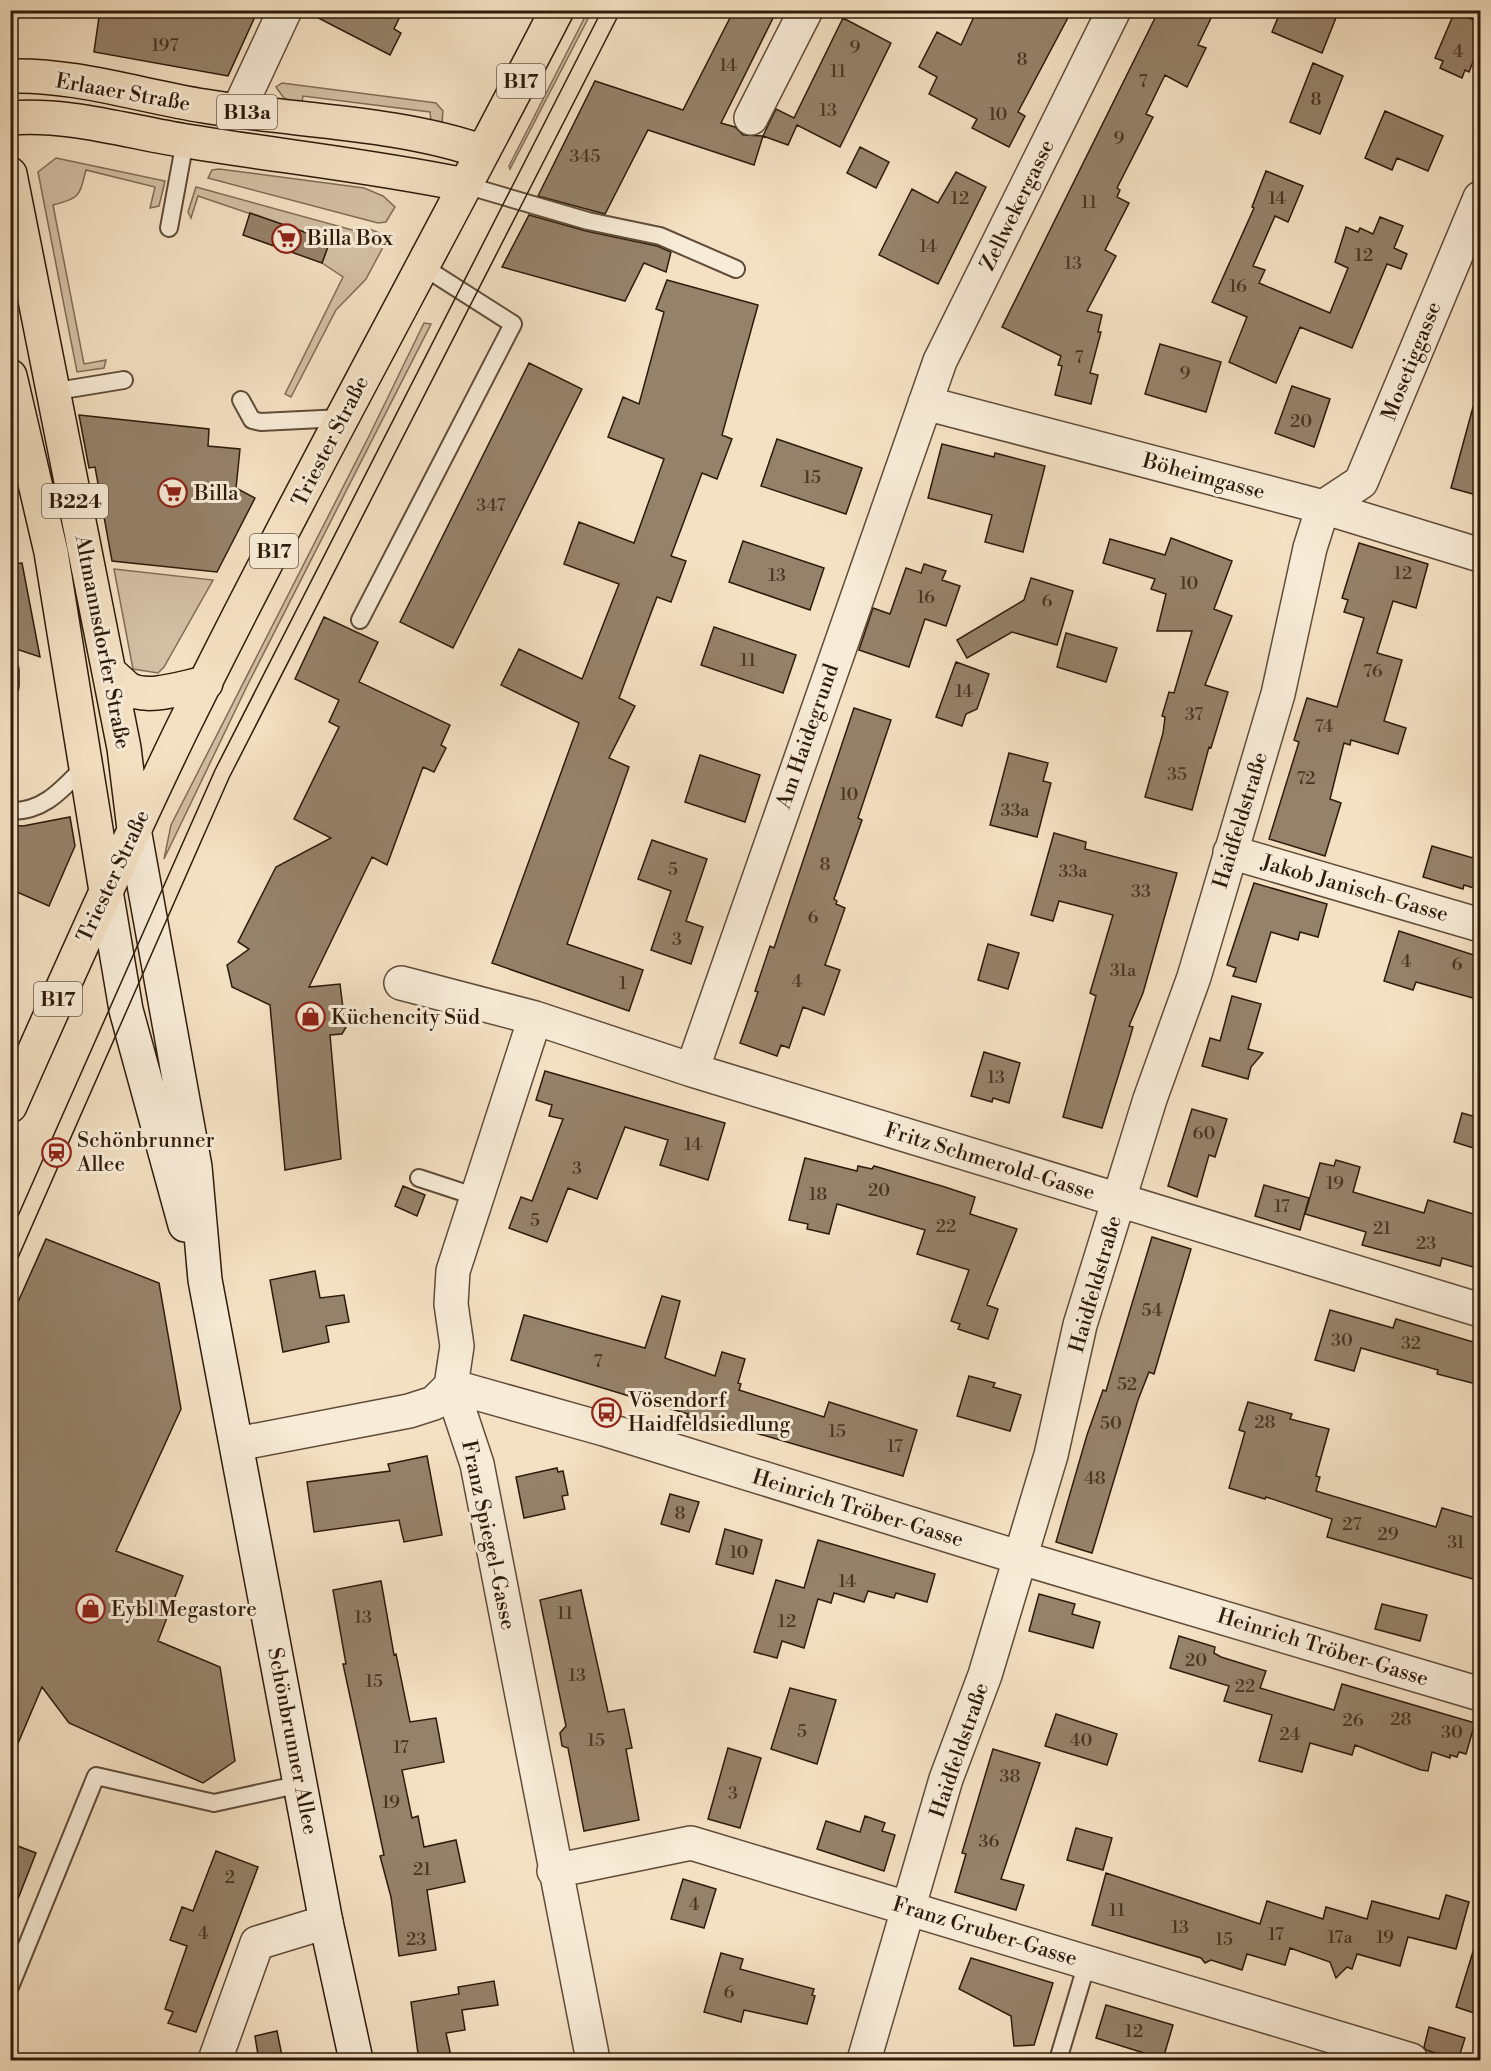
<svg xmlns="http://www.w3.org/2000/svg" width="1491" height="2071" viewBox="0 0 1491 2071" font-family="'Libre Bodoni',serif">
<style>
.green{fill:#d2bfa4;stroke:#806d57;stroke-width:1.5}
.building{fill:#95826a;stroke:#2e1b0a;stroke-width:1.5}
.lines{fill:none;stroke-linecap:round;stroke-linejoin:round}
.lane-casing{stroke:#604c38;stroke-width:20}
.street-casing{stroke:#604c38;stroke-width:36}
.secondary-casing{stroke:#2e1b0a;stroke-width:36}
.primary-casing{stroke:#2e1b0a;stroke-width:36}
.lane{stroke:#f8ecd8;stroke-width:16}
.street{stroke:#f8ecd8;stroke-width:33}
.secondary{stroke:#f8ecd8;stroke-width:33}
.primary{stroke:#f4e1c3;stroke-width:33}
.tram{stroke:#2e1b0a;stroke-width:1.5}
.labels{text-anchor:middle;stroke-width:6;stroke-linejoin:round;paint-order:stroke}
.number-label{font-size:18px;fill:#483522}
.shield{fill:#f8ecd8;stroke:#6b5a48;stroke-width:1.5}
.shield-label{font-size:20px;font-weight:bold;fill:#2e1b0a}
.street-label{font-size:21px;fill:#2e1b0a;stroke:#f8ecd8}
.poi-label{font-size:21px;fill:#2e1b0a;stroke:#f8ecd8;text-anchor:start}
</style>
<rect width="100%" height="100%" fill="#f4e1c3"/>
<filter id="stains"><feTurbulence type="fractalNoise" baseFrequency=".00333" numOctaves="4"/><feColorMatrix values="0 0 0 0 .2 0 0 0 0 .09 0 0 0 0 .02 0 0 0 .5 -.17"/></filter>
<radialGradient id="worn" r=".72"><stop offset=".6" stop-color="#630" stop-opacity="0"/><stop offset="1" stop-color="#630" stop-opacity=".3"/></radialGradient>
<path class="green" d="M588 11H592L510 169 509 166Z
M282 83 429 102 436 103 443 111 442 123 431 121 430 112 303 96 302 102 292 103 283 97 276 87Z
M56 158 165 181 159 206 150 208 155 187 86 170C79 196 81 198 53 205L84 364 106 360 104 368 77 372 38 172Z
M219 169 364 188 383 196 395 207 386 222 378 223 208 178 212 170Z
M196 187 363 233 370 229 381 234 382 249 366 279 336 310 291 397 285 394 343 277 322 263 330 241 198 196 191 218 188 212Z
M424 323 431 324 247 686 164 859 171 825 369 436Z
M114 569 213 580 164 667 158 673 133 669Z"/>
<path class="building" d="M100 10H258L228 76 94 52Z
M303 10H403L394 29 401 33 390 55Z
M734 10H777L721 123 735 127 743 135 763 136 754 165 648 130 605 214 538 196 595 81 683 110Z
M977 10H1072L1018 112 1025 116 1009 147 972 128 977 119 929 94 937 77 919 67 937 32 961 45Z
M1159 10H1215L1198 45 1206 48 1187 87 1165 75 1146 114 1153 117 1117 188 1120 190 1117 197 1129 203 1105 250 1116 256 1087 311 1102 315 1098 332H1101L1090 373 1098 375 1091 404 1055 395 1062 366 1058 365 1061 356 1002 327Z
M1281 10H1339L1322 53 1272 32Z
M1455 11 1480 23V44L1469 72 1465 70 1462 78 1440 68 1443 61 1435 58Z
M843 18 891 43 840 147 797 125 788 145 763 136 776 109 794 118Z
M1313 63 1343 76 1320 134 1290 122Z
M1385 111 1443 136 1428 171 1397 158 1392 170 1365 158Z
M860 147 889 162 876 188 847 173Z
M1266 171 1303 186 1288 222 1275 216 1253 266 1265 270 1259 283 1330 313 1348 268 1335 262 1346 227 1358 232 1360 228 1373 234 1380 217 1403 226 1394 248 1407 254 1401 269 1387 264 1352 348 1300 327 1276 383 1229 362 1247 317 1212 302 1254 208 1252 207Z
M956 172 986 187 938 284 879 255 912 189 938 203Z
M250 213 330 241 322 263 243 235Z
M529 215 586 231 657 246 671 252 666 272 644 263 625 301 502 267Z
M667 280 758 305 722 435 732 439 717 479 702 473 671 556 686 561 671 602 657 597 619 698 635 706 609 758 629 767 567 944 643 970 629 1011 492 963 579 723 501 685 519 649 582 679 619 584 564 564 579 522 634 543 664 459 608 437 623 397 639 404 664 312 656 309Z
M1160 344 1221 362 1206 412 1145 394Z
M529 363 582 389 453 648 400 622Z
M1292 386 1330 399 1314 447 1275 433Z
M1473 407 1480 408V496L1451 488Z
M79 415 209 429 208 446 240 449 236 488 255 498 217 572 112 561 95 467 89 468Z
M777 439 862 468 846 514 761 486Z
M942 444 994 457 995 453 1045 466 1023 552 985 542 992 515 928 498Z
M1171 538 1232 561 1214 609 1232 616 1205 685 1228 692 1211 748 1209 747 1192 810 1145 797 1163 733 1165 717 1162 716 1169 692 1174 693 1192 631H1157L1166 594 1151 589 1155 579 1103 563 1110 539 1165 555Z
M743 541 824 568 810 610 729 582Z
M1359 543 1428 564 1416 608 1393 601 1377 653 1402 660 1384 721 1406 728 1398 754 1351 740 1350 745 1344 743 1330 799 1341 803 1325 856 1269 839 1299 742 1294 740 1307 698 1337 707 1364 618 1344 612 1348 600 1342 598Z
M22 563 40 657 10 647V564Z
M924 564 946 571 942 580 960 586 946 626 925 619 909 667 859 650 873 608 890 614 906 568 921 573Z
M1031 578 1073 591 1057 645 1012 632 967 658 957 640 1024 600Z
M324 617 378 642 359 682 450 725 441 745 446 748 434 772 423 767 387 865 372 857 309 987 340 984 343 1008 348 1012 349 1022 342 1034 330 1035 341 1159 285 1170 270 1005 232 987 227 965 249 949 238 942 276 867 331 838 294 819 339 727 329 722 339 700 295 679Z
M714 627 796 655 783 693 701 665Z
M1066 633 1117 648 1106 682 1057 667Z
M956 662 989 674 977 709 966 714 962 726 936 717Z
M854 708 891 720 858 818 862 820 834 899 837 901 836 904 845 908 825 965 840 970 824 1015 803 1007 789 1048 781 1045 777 1056 740 1043 758 992 755 991 770 946 774 948Z
M1009 753 1048 763 1043 781 1051 783 1037 837 990 825Z
M700 755 760 775 745 822 685 802Z
M70 817 75 846 49 906 10 889V825L23 826Z
M1054 833 1086 842 1085 849 1177 873 1143 993 1129 1026 1133 1027 1129 1041 1102 1128 1063 1117 1096 996 1090 993 1113 915 1059 901 1053 921 1031 915Z
M652 840 707 859 686 921 703 927 691 964 651 950 671 891 638 879Z
M1432 846 1480 860V890L1464 885 1463 889 1423 877Z
M1254 883 1327 904 1318 937 1300 932 1298 940 1271 932 1256 982 1233 976 1236 968 1227 965Z
M1399 931 1480 957V1000L1416 982 1413 990 1384 981Z
M988 944 1019 953 1008 989 978 980Z
M1232 996 1261 1004 1248 1049 1263 1053 1251 1067 1248 1079 1202 1066 1210 1038 1220 1041Z
M984 1052 1020 1063 1009 1103 993 1098 992 1102 971 1096Z
M545 1071 725 1123 708 1180 660 1165 668 1140 625 1127 597 1199 568 1188 547 1242 509 1228 521 1197 532 1201 563 1119 549 1116 552 1105 536 1100Z
M1192 1109 1227 1119 1215 1157 1209 1155 1197 1197 1168 1186Z
M1462 1113 1480 1118V1150L1454 1142Z
M805 1158 857 1171 858 1166 872 1169 874 1166 945 1187 975 1197 970 1214 1017 1229 987 1305 998 1309 988 1339 958 1329 960 1324 951 1321 969 1270 917 1254 925 1230 837 1204 829 1234 807 1229 808 1224 789 1220Z
M1336 1160 1360 1167 1353 1192 1424 1213 1428 1200 1480 1216V1269L1442 1258 1440 1266 1362 1245 1366 1232 1305 1214 1320 1163 1334 1166Z
M1264 1185 1309 1198 1300 1230 1255 1216Z
M403 1186 425 1195 417 1216 395 1206Z
M1152 1237 1191 1249 1154 1374 1149 1372 1138 1400 1092 1553 1056 1542 1087 1435 1103 1390 1106 1391 1113 1367Z
M46 1239 159 1283 181 1409 116 1551 183 1576 158 1641 220 1667 235 1761 203 1783 69 1723 42 1687 10 1762V1320Z
M315 1271 320 1298 344 1295 349 1322 326 1326 329 1342 283 1352 270 1280Z
M662 1296 680 1301 665 1358 715 1376 722 1352 745 1359 738 1383 741 1384 739 1390 824 1417 829 1402 917 1430 903 1476 742 1429 741 1432 687 1417 688 1414 511 1360 524 1315 645 1348Z
M1330 1310 1393 1328 1396 1319 1480 1344V1385L1437 1374 1438 1370 1361 1348 1354 1371 1315 1360Z
M969 1376 995 1383 993 1387 1021 1395 1010 1431 957 1416Z
M1248 1402 1292 1414 1290 1419 1329 1429 1316 1476 1320 1477 1316 1491 1436 1527 1442 1508 1480 1519V1581L1327 1537 1332 1519 1266 1497 1265 1499 1229 1488 1245 1432 1239 1430Z
M427 1456 442 1535 404 1542 399 1520 314 1532 307 1482 390 1471 388 1464Z
M557 1468 558 1472 563 1471 568 1495 562 1496 565 1509 524 1518 516 1477Z
M670 1494 699 1502 689 1532 661 1524Z
M725 1529 762 1540 753 1574 716 1564Z
M818 1540 935 1574 927 1602 896 1593 894 1598 868 1591 864 1602 834 1593 831 1603 818 1599 804 1648 782 1641 777 1658 754 1652 776 1580 804 1588Z
M381 1581 394 1655 396 1654 410 1722 436 1718 444 1762 402 1770 412 1818 418 1816 424 1847 456 1840 465 1882 427 1890 436 1950 399 1956 391 1897 380 1856 384 1855 343 1664H346L333 1590Z
M581 1590 608 1712 624 1709 632 1748 626 1749 639 1820 584 1831 568 1748 562 1746 560 1733 566 1726 540 1600Z
M1039 1594 1075 1604 1072 1614 1100 1622 1093 1648 1029 1631Z
M1382 1604 1427 1615 1420 1641 1375 1629Z
M1179 1636 1215 1647 1214 1653 1221 1657 1266 1671 1260 1688 1334 1710 1342 1684 1475 1723 1466 1754 1459 1752 1457 1757 1450 1755V1758L1432 1752 1428 1771 1421 1770 1355 1745 1352 1755 1310 1743 1302 1772 1259 1761 1272 1715 1224 1701 1229 1686 1170 1668Z
M790 1688 836 1700 817 1764 771 1749Z
M1056 1714 1117 1734 1107 1765 1045 1746Z
M728 1748 761 1758 740 1828 708 1819Z
M993 1749 1040 1763 1001 1879 1024 1885 1016 1910 955 1892 966 1854 962 1853Z
M865 1816 885 1823 882 1831 895 1835 884 1871 817 1849 826 1821 860 1832Z
M1076 1828 1112 1838 1103 1870 1067 1860Z
M10 1843 36 1853 12 1914H10Z
M216 1851 258 1867 196 2032 168 2023 173 2012 165 2009 187 1946 170 1940 182 1907 193 1911Z
M1106 1873 1260 1924 1267 1901 1323 1919 1326 1907 1367 1919 1372 1901 1439 1919 1446 1895 1469 1902 1456 1949 1408 1937 1400 1966 1357 1954 1352 1969 1347 1967 1336 1978 1330 1962 1290 1948 1285 1965 1247 1954 1242 1970 1211 1960 1205 1963 1201 1958 1092 1925Z
M683 1879 716 1889 704 1928 671 1919Z
M1475 1945 1480 1946V2015L1456 2007Z
M721 1953 743 1959 740 1969 814 1989 812 1995 815 1996 807 2024 744 2010 741 2022 704 2012Z
M971 1958 1053 1983 1034 2045 1014 2046 1011 2016 959 1989Z
M494 1981 498 2005 462 2010 465 2030 446 2033 452 2061H419L411 2002 459 1994 458 1987Z
M1106 2005 1173 2025 1163 2059 1096 2038Z
M1429 2027 1465 2038 1458 2060 1426 2050 1424 2047Z
M277 2031 283 2061H259L255 2036Z"/>
<g class="lines">
<defs>
<path id="lane" d="M465 185 588 221 660 236 736 269
M169 228 185 141
M51 392 124 380
M241 400 252 420 261 422 342 418
M360 620 513 324 422 266
M10 670V686
M10 811C45 812 64 787 86 765
M419 1178 477 1197
M10 1987 96 1776 214 1803 301 1784
M1058 2060 1087 1963"/>
<path id="street" d="M238 111 285 10
M751 118 806 10
M925 403 1323 507 1480 555
M1230 852 1480 925
M401 983 535 1018 692 1070 1480 1310
M535 1018 453 1271 451 1304 457 1346 451 1386 477 1464 593 2060
M692 1070 940 361 1114 10
M451 1386 604 1429 1018 1557 1480 1694
M237 1444 409 1411 434 1403 451 1386
M554 1871 691 1843 1411 2060
M215 2060 257 1943 326 1922
M864 2060 946 1779 985 1675 1051 1455 1080 1325 1150 1099 1194 977 1278 694 1310 548 1323 507 1361 482 1480 198"/>
<path id="secondary" d="M134 829 195 1167 205 1280 326 1922 356 2060
M106 891 126 1010 185 1225"/>
<path id="primary" d="M10 76C75 74 141 96 204 106 293 121 399 122 483 152
M10 118C69 113 129 132 186 141 279 156 373 166 465 185
M10 174 124 748 134 829
M10 376 51 552 106 891
M109 672C115 677 121 683 127 688 147 701 184 687 206 683
M10 1106C66 980 121 855 181 731 301 488 433 251 557 10"/>
</defs>
<use href="#lane" class="lane-casing"/>
<use href="#street" class="street-casing"/>
<use href="#secondary" class="secondary-casing"/>
<use href="#primary" class="primary-casing"/>
<use href="#lane" class="lane"/>
<use href="#street" class="street"/>
<use href="#secondary" class="secondary"/>
<use href="#primary" class="primary"/>
<path class="tram" d="M10 1234 215 770 602 10
M10 1276 229 778 621 10"/>
</g>
<defs>
<symbol id="supermarket-ring" viewBox="-11 -11 22 22"><circle r="9.5" fill="#f8ecd8" stroke="#8f2418" stroke-width="1.5"/><path d="M-6-5.5h2.5l.6 2H6L4.5 2H-2.5L-4.4-4H-6ZM-1.5 3.2a1.3 1.3 0 1 0 .1 0ZM3 3.2a1.3 1.3 0 1 0 .1 0Z" fill="#8f2418"/></symbol>
<symbol id="shop-ring" viewBox="-11 -11 22 22"><circle r="9.5" fill="#f8ecd8" stroke="#8f2418" stroke-width="1.5"/><path d="M-5-2.5h2.3a2.7 3.5 0 0 1 5.4 0H5L5.5 6h-11ZM-1.5-2.5h3a1.5 2.3 0 0 0-3 0Z" fill="#8f2418"/></symbol>
<symbol id="station-ring" viewBox="-11 -11 22 22"><circle r="9.5" fill="#f8ecd8" stroke="#8f2418" stroke-width="1.5"/><path d="M-3-6H3Q5-6 5-4V2Q5 4 3 4L4.5 6H3L1.5 4h-3L-3 6H-4.5L-3 4Q-5 4-5 2V-4Q-5-6-3-6ZM-3.5-4v3h7v-3ZM-3.5 1v1.5H-2V1ZM2 1v1.5H3.5V1Z" fill="#8f2418"/></symbol>
<symbol id="bus-ring" viewBox="-11 -11 22 22"><circle r="9.5" fill="#f8ecd8" stroke="#8f2418" stroke-width="1.5"/><path d="M-5-6H5V4H4V6H2V4H-2V6H-4V4H-5ZM-3.5-4V0h7V-4ZM-3.5 1.2v1.5H-2V1.2ZM2 1.2v1.5H3.5V1.2Z" fill="#8f2418"/></symbol>
</defs>
<g fill-rule="evenodd">
<use href="#supermarket-ring" x="270" y="222" width="33" height="33"/>
<use href="#supermarket-ring" x="156" y="476" width="33" height="33"/>
<use href="#shop-ring" x="294" y="1000" width="33" height="33"/>
<use href="#station-ring" x="40" y="1136" width="33" height="33"/>
<use href="#bus-ring" x="590" y="1396" width="33" height="33"/>
<use href="#shop-ring" x="74" y="1592" width="33" height="33"/>
</g>
<g class="labels">
<g class="number-label">
<text x="165" y="51">197</text>
<text x="855" y="53">9</text>
<text x="1458" y="57">4</text>
<text x="1022" y="65">8</text>
<text x="728" y="71">14</text>
<text x="838" y="77">11</text>
<text x="1143" y="87">7</text>
<text x="1316" y="105">8</text>
<text x="828" y="116">13</text>
<text x="998" y="120">10</text>
<text x="1119" y="144">9</text>
<text x="585" y="162">345</text>
<text x="960" y="204">12</text>
<text x="1277" y="204">14</text>
<text x="1089" y="208">11</text>
<text x="928" y="252">14</text>
<text x="1364" y="261">12</text>
<text x="1073" y="269">13</text>
<text x="1238" y="292">16</text>
<text x="1079" y="363">7</text>
<text x="1185" y="379">9</text>
<text x="1301" y="427">20</text>
<text x="812" y="483">15</text>
<text x="491" y="511">347</text>
<text x="1403" y="579">12</text>
<text x="777" y="581">13</text>
<text x="1189" y="589">10</text>
<text x="926" y="603">16</text>
<text x="1047" y="607">6</text>
<text x="748" y="666">11</text>
<text x="1373" y="677">76</text>
<text x="964" y="697">14</text>
<text x="1194" y="720">37</text>
<text x="1324" y="732">74</text>
<text x="1177" y="780">35</text>
<text x="1306" y="784">72</text>
<text x="849" y="800">10</text>
<text x="1015" y="816">33a</text>
<text x="825" y="870">8</text>
<text x="673" y="875">5</text>
<text x="1073" y="877">33a</text>
<text x="1141" y="897">33</text>
<text x="813" y="923">6</text>
<text x="677" y="945">3</text>
<text x="1406" y="967">4</text>
<text x="1457" y="970">6</text>
<text x="1123" y="976">31a</text>
<text x="797" y="987">4</text>
<text x="623" y="989">1</text>
<text x="996" y="1083">13</text>
<text x="1204" y="1139">60</text>
<text x="693" y="1150">14</text>
<text x="577" y="1174">3</text>
<text x="1335" y="1189">19</text>
<text x="879" y="1196">20</text>
<text x="818" y="1200">18</text>
<text x="1282" y="1212">17</text>
<text x="535" y="1226">5</text>
<text x="946" y="1232">22</text>
<text x="1382" y="1234">21</text>
<text x="1426" y="1249">23</text>
<text x="1152" y="1316">54</text>
<text x="1342" y="1346">30</text>
<text x="1411" y="1349">32</text>
<text x="598" y="1367">7</text>
<text x="1127" y="1390">52</text>
<text x="1265" y="1428">28</text>
<text x="1111" y="1429">50</text>
<text x="837" y="1437">15</text>
<text x="895" y="1452">17</text>
<text x="1095" y="1484">48</text>
<text x="680" y="1519">8</text>
<text x="1352" y="1530">27</text>
<text x="1388" y="1540">29</text>
<text x="1456" y="1548">31</text>
<text x="739" y="1558">10</text>
<text x="847" y="1587">14</text>
<text x="565" y="1619">11</text>
<text x="363" y="1623">13</text>
<text x="787" y="1627">12</text>
<text x="1196" y="1666">20</text>
<text x="577" y="1681">13</text>
<text x="374" y="1687">15</text>
<text x="1245" y="1692">22</text>
<text x="1401" y="1725">28</text>
<text x="1353" y="1726">26</text>
<text x="802" y="1737">5</text>
<text x="1452" y="1738">30</text>
<text x="1290" y="1740">24</text>
<text x="596" y="1746">15</text>
<text x="1081" y="1746">40</text>
<text x="401" y="1753">17</text>
<text x="1010" y="1782">38</text>
<text x="733" y="1799">3</text>
<text x="391" y="1808">19</text>
<text x="989" y="1847">36</text>
<text x="422" y="1875">21</text>
<text x="230" y="1883">2</text>
<text x="694" y="1910">4</text>
<text x="1117" y="1916">11</text>
<text x="1180" y="1933">13</text>
<text x="203" y="1939">4</text>
<text x="1276" y="1940">17</text>
<text x="1340" y="1943">17a</text>
<text x="1385" y="1943">19</text>
<text x="416" y="1945">23</text>
<text x="1224" y="1945">15</text>
<text x="729" y="1998">6</text>
<text x="1134" y="2037">12</text>
</g>
<g class="shield">
<rect x="497" y="64" width="48" height="34" rx="4.5"/>
<rect x="217" y="95" width="60" height="34" rx="4.5"/>
<rect x="42" y="484" width="66" height="34" rx="4.5"/>
<rect x="250" y="534" width="48" height="34" rx="4.5"/>
<rect x="34" y="982" width="48" height="34" rx="4.5"/>
</g>
<g class="shield-label">
<text x="521" y="88">B17</text>
<text x="247" y="119">B13a</text>
<text x="75" y="508">B224</text>
<text x="274" y="558">B17</text>
<text x="58" y="1006">B17</text>
</g>
<g class="street-label">
<text transform="translate(123 92) rotate(10)" y="7">Erlaaer Straße</text>
<text transform="translate(1017 205) rotate(-64)" y="7">Zellwekergasse</text>
<text transform="translate(1411 361) rotate(-68)" y="7">Mosetiggasse</text>
<text transform="translate(330 441) rotate(-63)" y="7">Triester Straße</text>
<text transform="translate(1204 476) rotate(15)" y="7">Böheimgasse</text>
<text transform="translate(103 642) rotate(79)" y="7">Altmannsdorfer Straße</text>
<text transform="translate(807 736) rotate(-71)" y="7">Am Haidegrund</text>
<text transform="translate(1240 820) rotate(-73)" y="7">Haidfeldstraße</text>
<text transform="translate(113 876) rotate(-65)" y="7">Triester Straße</text>
<text transform="translate(1355 888) rotate(16)" y="7">Jakob Janisch-Gasse</text>
<text transform="translate(990 1161) rotate(17)" y="7">Fritz Schmerold-Gasse</text>
<text transform="translate(1095 1284) rotate(-74)" y="7">Haidfeldstraße</text>
<text transform="translate(858 1508) rotate(17)" y="7">Heinrich Tröber-Gasse</text>
<text transform="translate(489 1535) rotate(78)" y="7">Franz Spiegel-Gasse</text>
<text transform="translate(1323 1647) rotate(17)" y="7">Heinrich Tröber-Gasse</text>
<text transform="translate(293 1741) rotate(79)" y="7">Schönbrunner Allee</text>
<text transform="translate(959 1750) rotate(-71)" y="7">Haidfeldstraße</text>
<text transform="translate(985 1931) rotate(17)" y="7">Franz Gruber-Gasse</text>
</g>
<g class="poi-label">
<text x="307" y="245">Billa Box</text>
<text x="194" y="500">Billa</text>
<text x="331" y="1024">Küchencity Süd</text>
<text x="77" y="1147">Schönbrunner<tspan x="77" dy="24">Allee</tspan></text>
<text x="628" y="1407">Vösendorf<tspan x="628" dy="24">Haidfeldsiedlung</tspan></text>
<text x="111" y="1616">Eybl Megastore</text>
</g>
</g>
<rect width="1491" height="2071" fill="none" stroke="#f4e1c3" stroke-width="36"/>
<rect x="12" y="12" width="1467" height="2047" fill="none" stroke="#2e1b0a" stroke-width="3"/>
<rect x="18" y="18" width="1455" height="2035" fill="none" stroke="#2e1b0a" stroke-width="1.5"/>
<rect width="100%" height="100%" filter="url(#stains)"/>
<rect width="100%" height="100%" fill="url(#worn)"/>
</svg>
